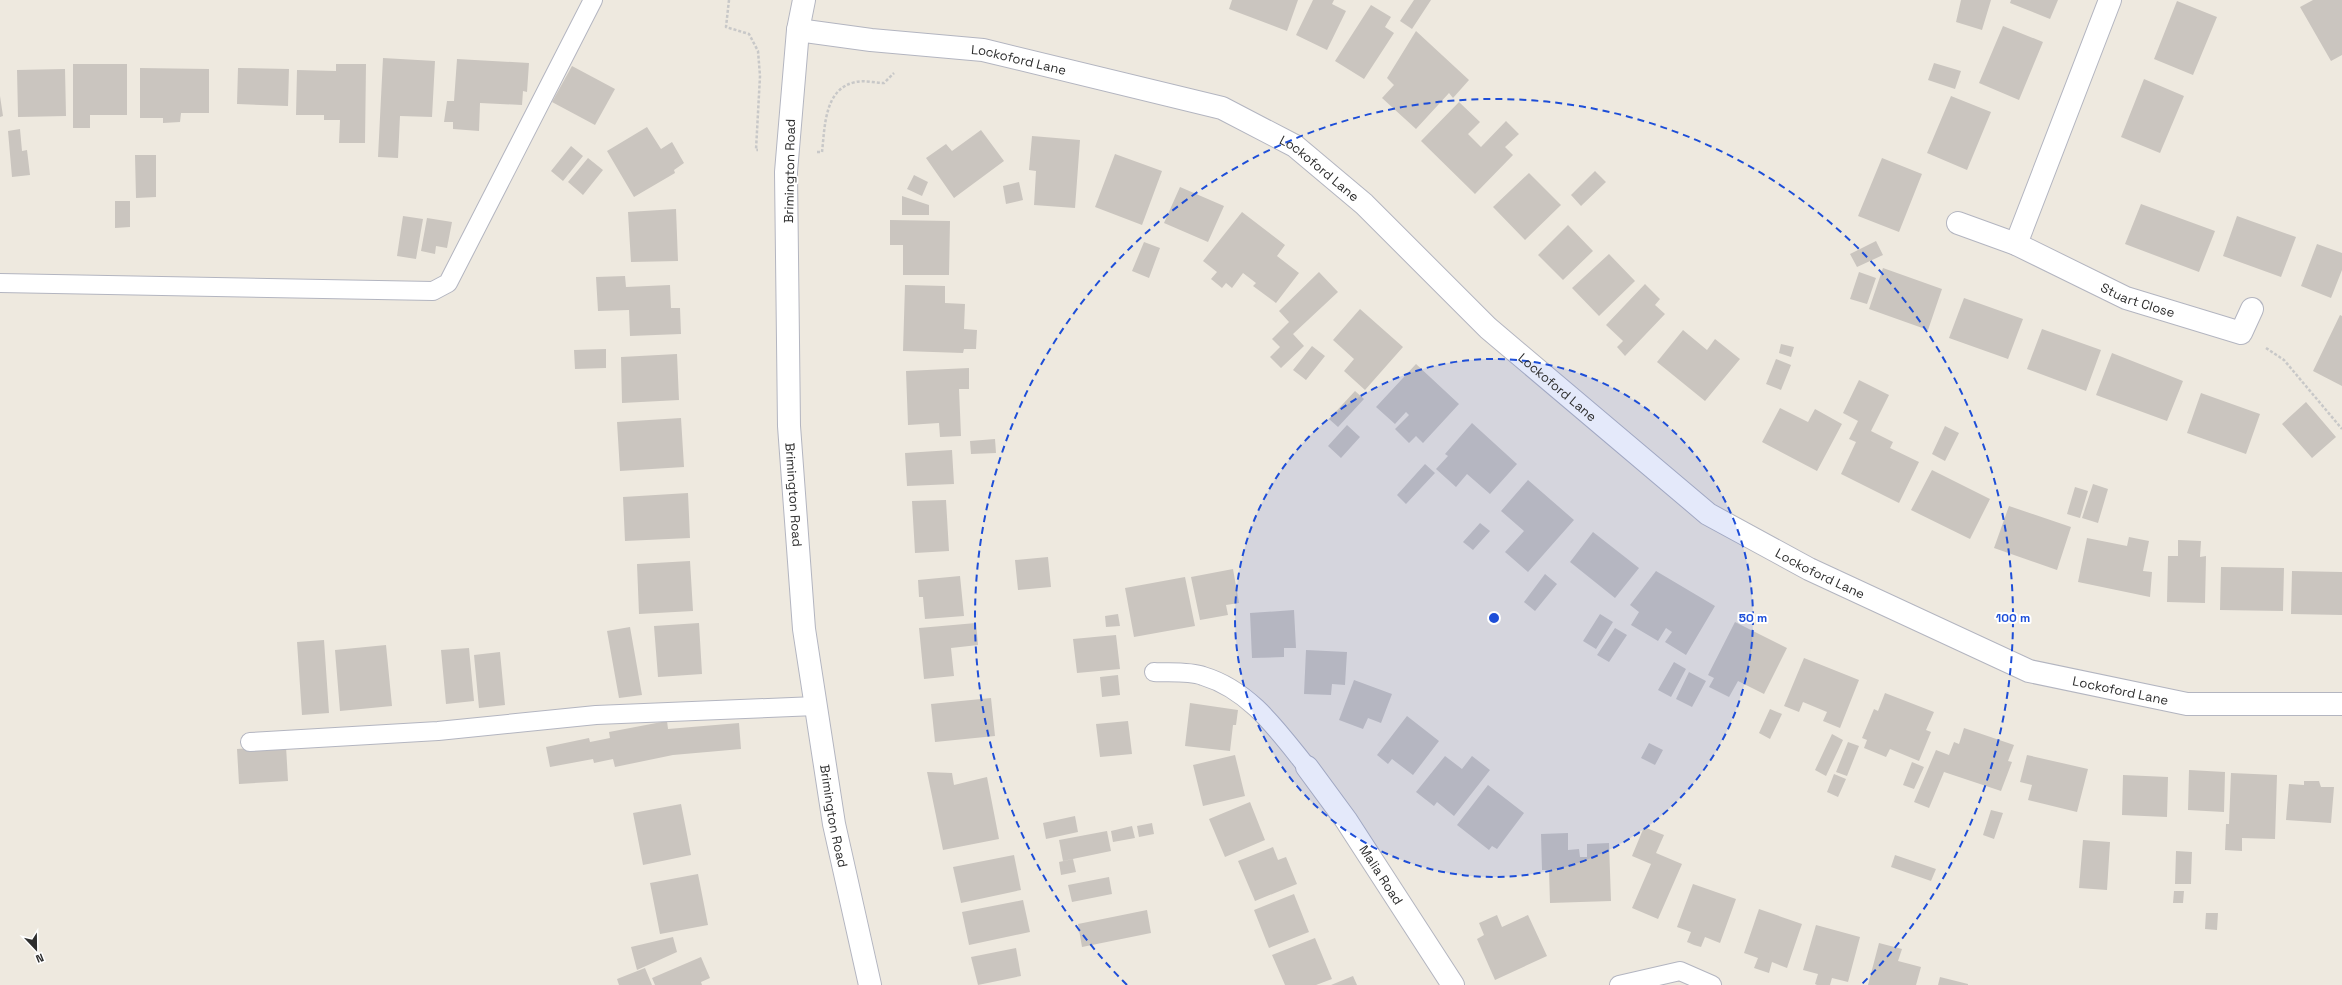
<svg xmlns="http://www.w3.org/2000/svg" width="2342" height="985" viewBox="0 0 2342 985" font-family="'Space Grotesk',sans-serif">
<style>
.building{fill:#cac5bf}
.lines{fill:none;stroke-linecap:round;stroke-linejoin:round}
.service-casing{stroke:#b3b5c0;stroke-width:20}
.minor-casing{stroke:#b3b5c0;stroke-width:24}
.secondary-casing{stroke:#b3b5c0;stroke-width:24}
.path{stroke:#c8c8c8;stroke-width:2.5;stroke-dasharray:3 2;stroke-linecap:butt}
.service{stroke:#fff;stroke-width:18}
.minor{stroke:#fff;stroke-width:22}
.secondary{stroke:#fff;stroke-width:22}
.ring{fill:none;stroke:#1d4ed8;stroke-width:2;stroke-dasharray:7 5}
.labels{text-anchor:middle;stroke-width:4;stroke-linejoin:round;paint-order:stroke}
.street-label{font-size:13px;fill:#2d2d2d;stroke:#fff}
.centre{fill:#1d4ed8;stroke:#fff;stroke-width:2}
.ring-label{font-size:12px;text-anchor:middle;font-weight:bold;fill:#1d4ed8;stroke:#fff;stroke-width:4;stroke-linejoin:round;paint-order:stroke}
</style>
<rect width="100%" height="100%" fill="#eee9df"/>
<path class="building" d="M1232 0H1298L1287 31 1229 9Z
M1313 0H1334L1332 4 1346 11 1327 50 1296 35Z
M1414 0H1431L1412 29 1400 21Z
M1961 0H1991L1982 30 1956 22Z
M2011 0H2058L2050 19 2010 3Z
M2313 0H2342V55L2331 61 2300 7Z
M2177 1 2217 17 2193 75 2154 59Z
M1371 5 1391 17 1385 27 1394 33 1364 79 1335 61Z
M2003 26 2043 42 2019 100 1979 83Z
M1416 31 1469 80 1453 98 1449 93 1416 129 1382 98 1394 85 1387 78Z
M383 58 435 61 432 117 400 116 398 158 378 157Z
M457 59 529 63 527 92 523 91 522 105 480 103 479 131 453 129V122H444L447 101H454Z
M1934 63 1961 71 1955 89 1928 80Z
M73 64H127V115H90V128H73Z
M336 64H366L365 143H339L340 120H324V115H296L297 70 336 71Z
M572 66 615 89 595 125 552 102Z
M140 68 209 69V113H181L180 122 163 123V118H140Z
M238 68 289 69 288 106 237 104Z
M65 69 66 116 18 117 17 70Z
M2144 79 2184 96 2160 153 2121 137Z
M0 96 3 116 0 117Z
M1951 96 1991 112 1967 170 1927 153Z
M1459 102 1480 122 1468 134 1481 147 1506 121 1519 134 1505 147 1513 155 1475 194 1421 141Z
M647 127 661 149 672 142 684 163 674 170 675 173 634 197 607 151Z
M20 129 22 151 27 150 30 175 12 177 8 131Z
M981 130 1004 161 954 198 926 158 946 144 952 151Z
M1032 136 1080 140 1075 208 1034 205 1036 171 1029 170Z
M571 146 583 156 563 181 551 171Z
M1115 154 1162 171 1142 225 1095 207Z
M135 155H156V197L136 198Z
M588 158 603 170 583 195 568 182Z
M1882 158 1922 174 1899 232 1858 216Z
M1595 171 1606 182 1581 206 1571 195Z
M1529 173 1561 205 1525 240 1493 207Z
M914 175 928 182 922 196 907 189Z
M1019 182 1023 200 1006 204 1003 186Z
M1180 187 1224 206 1208 242 1164 223Z
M902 196 929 205V215H902Z
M115 201H130V227L115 228Z
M2141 204 2215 231 2199 272 2125 244Z
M676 209 678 261 631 262 628 212Z
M1242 212 1285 245 1277 256 1299 273 1276 303 1253 286 1256 283 1243 273 1232 288 1226 283 1222 288 1211 279 1217 272 1203 261Z
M403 216 423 219 416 259 397 256Z
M2237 216 2296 237 2281 277 2223 256Z
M427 218 452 222 447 248 436 246 435 254 421 251Z
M890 220 950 221 949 275H903V245H890Z
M1568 225 1593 251 1563 280 1538 255Z
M1876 241 1883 255 1857 267 1850 254Z
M1144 242 1160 248 1149 278 1132 271Z
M2317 244 2342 253V270L2331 298 2301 286Z
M1609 254 1635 281 1599 316 1572 288Z
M1883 268 1942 289 1928 330 1869 309Z
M1319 272 1338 292 1293 334 1304 346 1281 368 1270 357 1280 347 1272 339 1289 322 1279 311Z
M1859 272 1876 278 1867 304 1850 299Z
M625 276 626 287 670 285 671 308H680L681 334 630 336 629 310 598 311 596 277Z
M1645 284 1660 299 1655 305 1665 314 1625 356 1617 347 1623 341 1606 325Z
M905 285 945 286V303L965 304 964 329 977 330 976 349H964L963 353 903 351Z
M1964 298 2023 319 2008 359 1949 338Z
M1360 309 1403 347 1365 390 1344 371 1354 359 1333 340Z
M2340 315 2342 316V386L2313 371Z
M2042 329 2101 350 2086 391 2027 369Z
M1683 330 1707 350 1715 339 1740 359 1705 401 1657 362Z
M1781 344 1794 347 1791 357 1779 353Z
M1312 346 1325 356 1306 380 1293 370Z
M606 349V368L575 369 574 350Z
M2112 353 2183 381 2167 421 2096 395Z
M677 354 679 400 622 403 621 357Z
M1776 359 1791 365 1781 390 1766 384Z
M1416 364 1459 404 1423 443 1416 436 1409 443 1395 429 1409 415 1406 412 1395 424 1376 407Z
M969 368V389H959L961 436 940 437 939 423 908 425 906 371Z
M1859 380 1889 395 1871 431 1893 442 1890 448 1919 462 1899 503 1841 474 1856 442 1849 439 1858 421 1843 413Z
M1355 391 1364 399 1338 427 1329 419Z
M2201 393 2260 414 2246 454 2187 433Z
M2306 402 2336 437 2312 458 2282 424Z
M1780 408 1808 422 1815 409 1842 424 1817 471 1762 442Z
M681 418 684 467 620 471 617 422Z
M1472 423 1517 464 1490 494 1467 474 1456 487 1436 469 1448 456 1445 454Z
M1347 425 1360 437 1341 458 1328 446Z
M1945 426 1959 433 1945 461 1932 454Z
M995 439 996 453 971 454 970 441Z
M952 450 954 484 907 486 905 453Z
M1425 464 1435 473 1406 504 1397 495Z
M1932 470 1990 499 1970 539 1911 510Z
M1528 480 1574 520 1528 572 1505 552 1524 531 1501 511Z
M2093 484 2108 489 2098 523 2082 518Z
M2075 487 2088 491 2080 518 2067 514Z
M688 493 690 538 625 541 623 497Z
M946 500 949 551 915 553 912 501Z
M2009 506 2071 527 2057 570 1994 548Z
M1480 523 1490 531 1473 550 1463 542Z
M1593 532 1639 568 1615 598 1570 562Z
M2129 537 2149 541 2143 571 2152 572 2150 597 2078 582 2087 538 2127 546Z
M2178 540 2201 541 2200 557 2206 556 2205 603 2167 602 2168 556H2178Z
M1048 557 1051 587 1018 590 1015 560Z
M690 561 693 611 639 614 637 564Z
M2221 567 2284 568 2283 611 2220 610Z
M1233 569 1239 603 1226 605 1228 615 1200 620 1191 577Z
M1656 571 1715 606 1686 655 1665 642 1672 632 1666 628 1658 641 1631 625 1639 612 1630 605Z
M2292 571 2342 572V615L2291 614Z
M1545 574 1557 584 1535 611 1524 602Z
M960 576 964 616 925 619 923 597H919L918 580Z
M1185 577 1195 626 1134 637 1125 588Z
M1294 610 1296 648H1284V657L1252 658 1250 613Z
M1118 614 1120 626 1106 627 1105 616Z
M1600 614 1613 622 1596 649 1583 641Z
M1735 622 1787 648 1764 694 1738 681 1729 697 1709 687 1714 678 1708 675Z
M699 623 702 674 658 677 654 626Z
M976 623 978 645 951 648 954 676 924 679 919 628Z
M630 627 642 695 619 698 607 631Z
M1615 628 1627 635 1609 662 1597 655Z
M1116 635 1120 669 1077 673 1073 639Z
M324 640 329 713 302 715 297 642Z
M386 645 392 706 340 711 335 650Z
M469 648 474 701 446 704 441 650Z
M1306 650 1347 652 1345 685 1332 684 1331 695 1304 694Z
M500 652 505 705 479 708 474 655Z
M1804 658 1859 680 1840 728 1823 721 1827 712 1803 702 1799 712 1784 706Z
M1674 662 1686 669 1671 697 1658 690Z
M1689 672 1706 681 1692 707 1676 699Z
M1118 675 1120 695 1102 697 1100 677Z
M1354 680 1392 694 1381 723 1368 718 1363 729 1339 720Z
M1885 693 1934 712 1926 730 1931 732 1919 761 1890 749 1886 757 1864 748 1867 740 1862 738 1874 709 1878 711Z
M991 698 995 736 935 742 931 704Z
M1190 703 1238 710 1236 725H1233L1230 751 1185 746Z
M1770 709 1782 714 1770 739 1759 733Z
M1407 716 1439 741 1413 775 1392 759 1388 764 1377 755Z
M667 721 668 729 739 723 741 749 673 755 615 767 613 759 594 763 593 759 550 767 546 747 589 738 590 742 610 738 609 732Z
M1128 721 1132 754 1100 757 1096 724Z
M1964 728 2014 745 2008 761 2012 762 2001 791 1944 772 1929 808 1914 802 1936 750 1949 755 1954 742 1959 744Z
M1832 734 1843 740 1826 776 1815 770Z
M1848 742 1859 746 1847 776 1836 772Z
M1649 743 1663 750 1655 765 1641 758Z
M286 746 288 781 239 784 237 749Z
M1235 755 1245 796 1203 806 1193 765Z
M2027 755 2088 769 2077 812 2028 800 2032 785 2020 782Z
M1445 756 1462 769 1472 756 1490 770 1454 816 1437 802 1434 806 1416 792Z
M1912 762 1924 767 1914 789 1903 785Z
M2189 770 2225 772 2224 812 2188 810Z
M927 772 952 773 954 785 987 777 999 839 943 850Z
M2231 773 2277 775 2275 839 2242 838V851L2225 850 2226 824H2229Z
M1834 774 1846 779 1838 797 1827 792Z
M2123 775 2168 777 2167 817 2122 815Z
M2304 781H2319L2321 787H2334L2331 823 2286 820 2289 784 2304 785Z
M1488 785 1524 813 1497 849 1492 846 1489 850 1457 825Z
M1250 802 1265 840 1225 857 1209 819Z
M681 804 691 855 643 865 633 813Z
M1991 810 2003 813 1994 839 1983 835Z
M1075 816 1078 832 1046 839 1043 823Z
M1152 823 1154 834 1139 837 1137 826Z
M1132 826 1135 838 1113 842 1111 831Z
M1644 827 1664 835 1656 853 1682 864 1658 919 1632 908 1651 864 1632 856Z
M1107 831 1111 851 1063 861 1059 840Z
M1568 833V850L1579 849 1580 857H1587V844L1609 843 1611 901 1550 903 1549 870H1542L1541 834Z
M2083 840 2110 842 2107 890 2079 888Z
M1273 847 1278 860 1286 857 1297 884 1255 901 1238 861Z
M2176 851 2192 852 2191 884H2175Z
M1014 855 1021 890 961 903 953 867Z
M1895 855 1936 869 1931 881 1891 867Z
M1073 859 1076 872 1061 875 1059 862Z
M698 874 708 925 660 934 650 883Z
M1109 877 1112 894 1072 902 1068 885Z
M1693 884 1736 899 1720 943 1705 937 1701 947 1694 945 1687 942 1691 932 1677 927Z
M2174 891H2184L2183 903H2173Z
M1294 894 1309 932 1269 948 1254 910Z
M1023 900 1030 932 969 945 962 912Z
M1759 909 1802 924 1787 968 1772 962 1769 973 1754 968 1758 958 1744 953Z
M1147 910 1151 933 1082 947 1078 924Z
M2206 913H2218L2217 930 2205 929Z
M1497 915 1502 927 1528 915 1547 956 1495 980 1477 939 1484 935 1479 923Z
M1816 925 1860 937 1848 982 1832 978 1830 985H1817L1815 984 1818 974 1803 970Z
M673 937 677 952 637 970 631 947Z
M1315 938 1332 979 1316 985H1285L1272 955Z
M1879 943 1902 949 1898 961 1921 967 1916 985H1868Z
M1016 948 1021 976 978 985 971 957Z
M701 957 710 978 701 982 702 985H655L652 978Z
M645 968 652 985H619L617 979Z
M1353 976 1357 985H1331Z
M1940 977 1968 984V985H1938Z"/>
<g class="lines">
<defs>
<path id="service" d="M0 283 433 291 448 283 593 0
M1154 672C1169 673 1189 671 1203 676 1250 690 1278 731 1307 767
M250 742 438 731 596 715 816 706
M1619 985 1680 971 1712 985"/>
<g id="minor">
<path id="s1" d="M798 30 871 40 983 50 1222 108 1295 146 1364 204 1488 328 1708 514 1809 569 2029 671 2187 704H2342"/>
<path id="s2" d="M1958 223 2016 244 2126 298 2241 333 2252 309"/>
<path d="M2016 244 2110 0"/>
<path id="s3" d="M1307 767 1346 820 1453 985"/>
</g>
<g id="secondary">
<path id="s4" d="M804 0 798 30 786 172 789 426 804 629 834 824 870 985"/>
</g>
</defs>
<use href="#service" class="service-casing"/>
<use href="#minor" class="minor-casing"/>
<use href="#secondary" class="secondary-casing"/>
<path class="path" d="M729 0 726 27 749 34 758 51 760 76 756 150H758
M817 152H822C825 127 824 88 856 82 864 80 875 83 884 83L894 73
M2266 348 2284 360 2342 429"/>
<use href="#service" class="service"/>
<use href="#minor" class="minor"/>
<use href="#secondary" class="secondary"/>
</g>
<circle cx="1494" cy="618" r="259" fill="#1d4ed8" fill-opacity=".12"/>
<g class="ring">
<circle cx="1494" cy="618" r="259"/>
<path d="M1127 985A519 519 0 1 1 1861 985"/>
</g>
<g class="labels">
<g class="street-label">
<text dy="5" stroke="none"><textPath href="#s1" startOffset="223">Lockoford Lane</textPath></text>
<text dy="5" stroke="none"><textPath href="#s1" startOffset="547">Lockoford Lane</textPath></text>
<text transform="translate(789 171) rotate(-89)" y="5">Brimington Road</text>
<text dy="5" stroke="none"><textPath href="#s2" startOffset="196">Stuart Close</textPath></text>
<text dy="5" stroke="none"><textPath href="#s1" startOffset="871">Lockoford Lane</textPath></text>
<text dy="5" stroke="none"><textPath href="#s4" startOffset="496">Brimington Road</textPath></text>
<text dy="5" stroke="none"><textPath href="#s1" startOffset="1195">Lockoford Lane</textPath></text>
<text dy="5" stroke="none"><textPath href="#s1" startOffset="1519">Lockoford Lane</textPath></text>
<text dy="5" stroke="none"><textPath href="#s4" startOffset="820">Brimington Road</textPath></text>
<text dy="5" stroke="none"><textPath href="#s3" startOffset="131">Malia Road</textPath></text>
</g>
</g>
<circle cx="1494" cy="618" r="6" class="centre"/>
<g class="ring-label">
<text x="1753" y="622">50 m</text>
<text x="2013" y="622">100 m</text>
</g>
<g transform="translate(36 949) rotate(158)" stroke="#ffffff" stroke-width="3" paint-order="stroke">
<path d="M0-3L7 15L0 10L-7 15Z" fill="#2d2d2d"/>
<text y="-6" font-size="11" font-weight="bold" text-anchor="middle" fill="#2d2d2d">N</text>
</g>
</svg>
